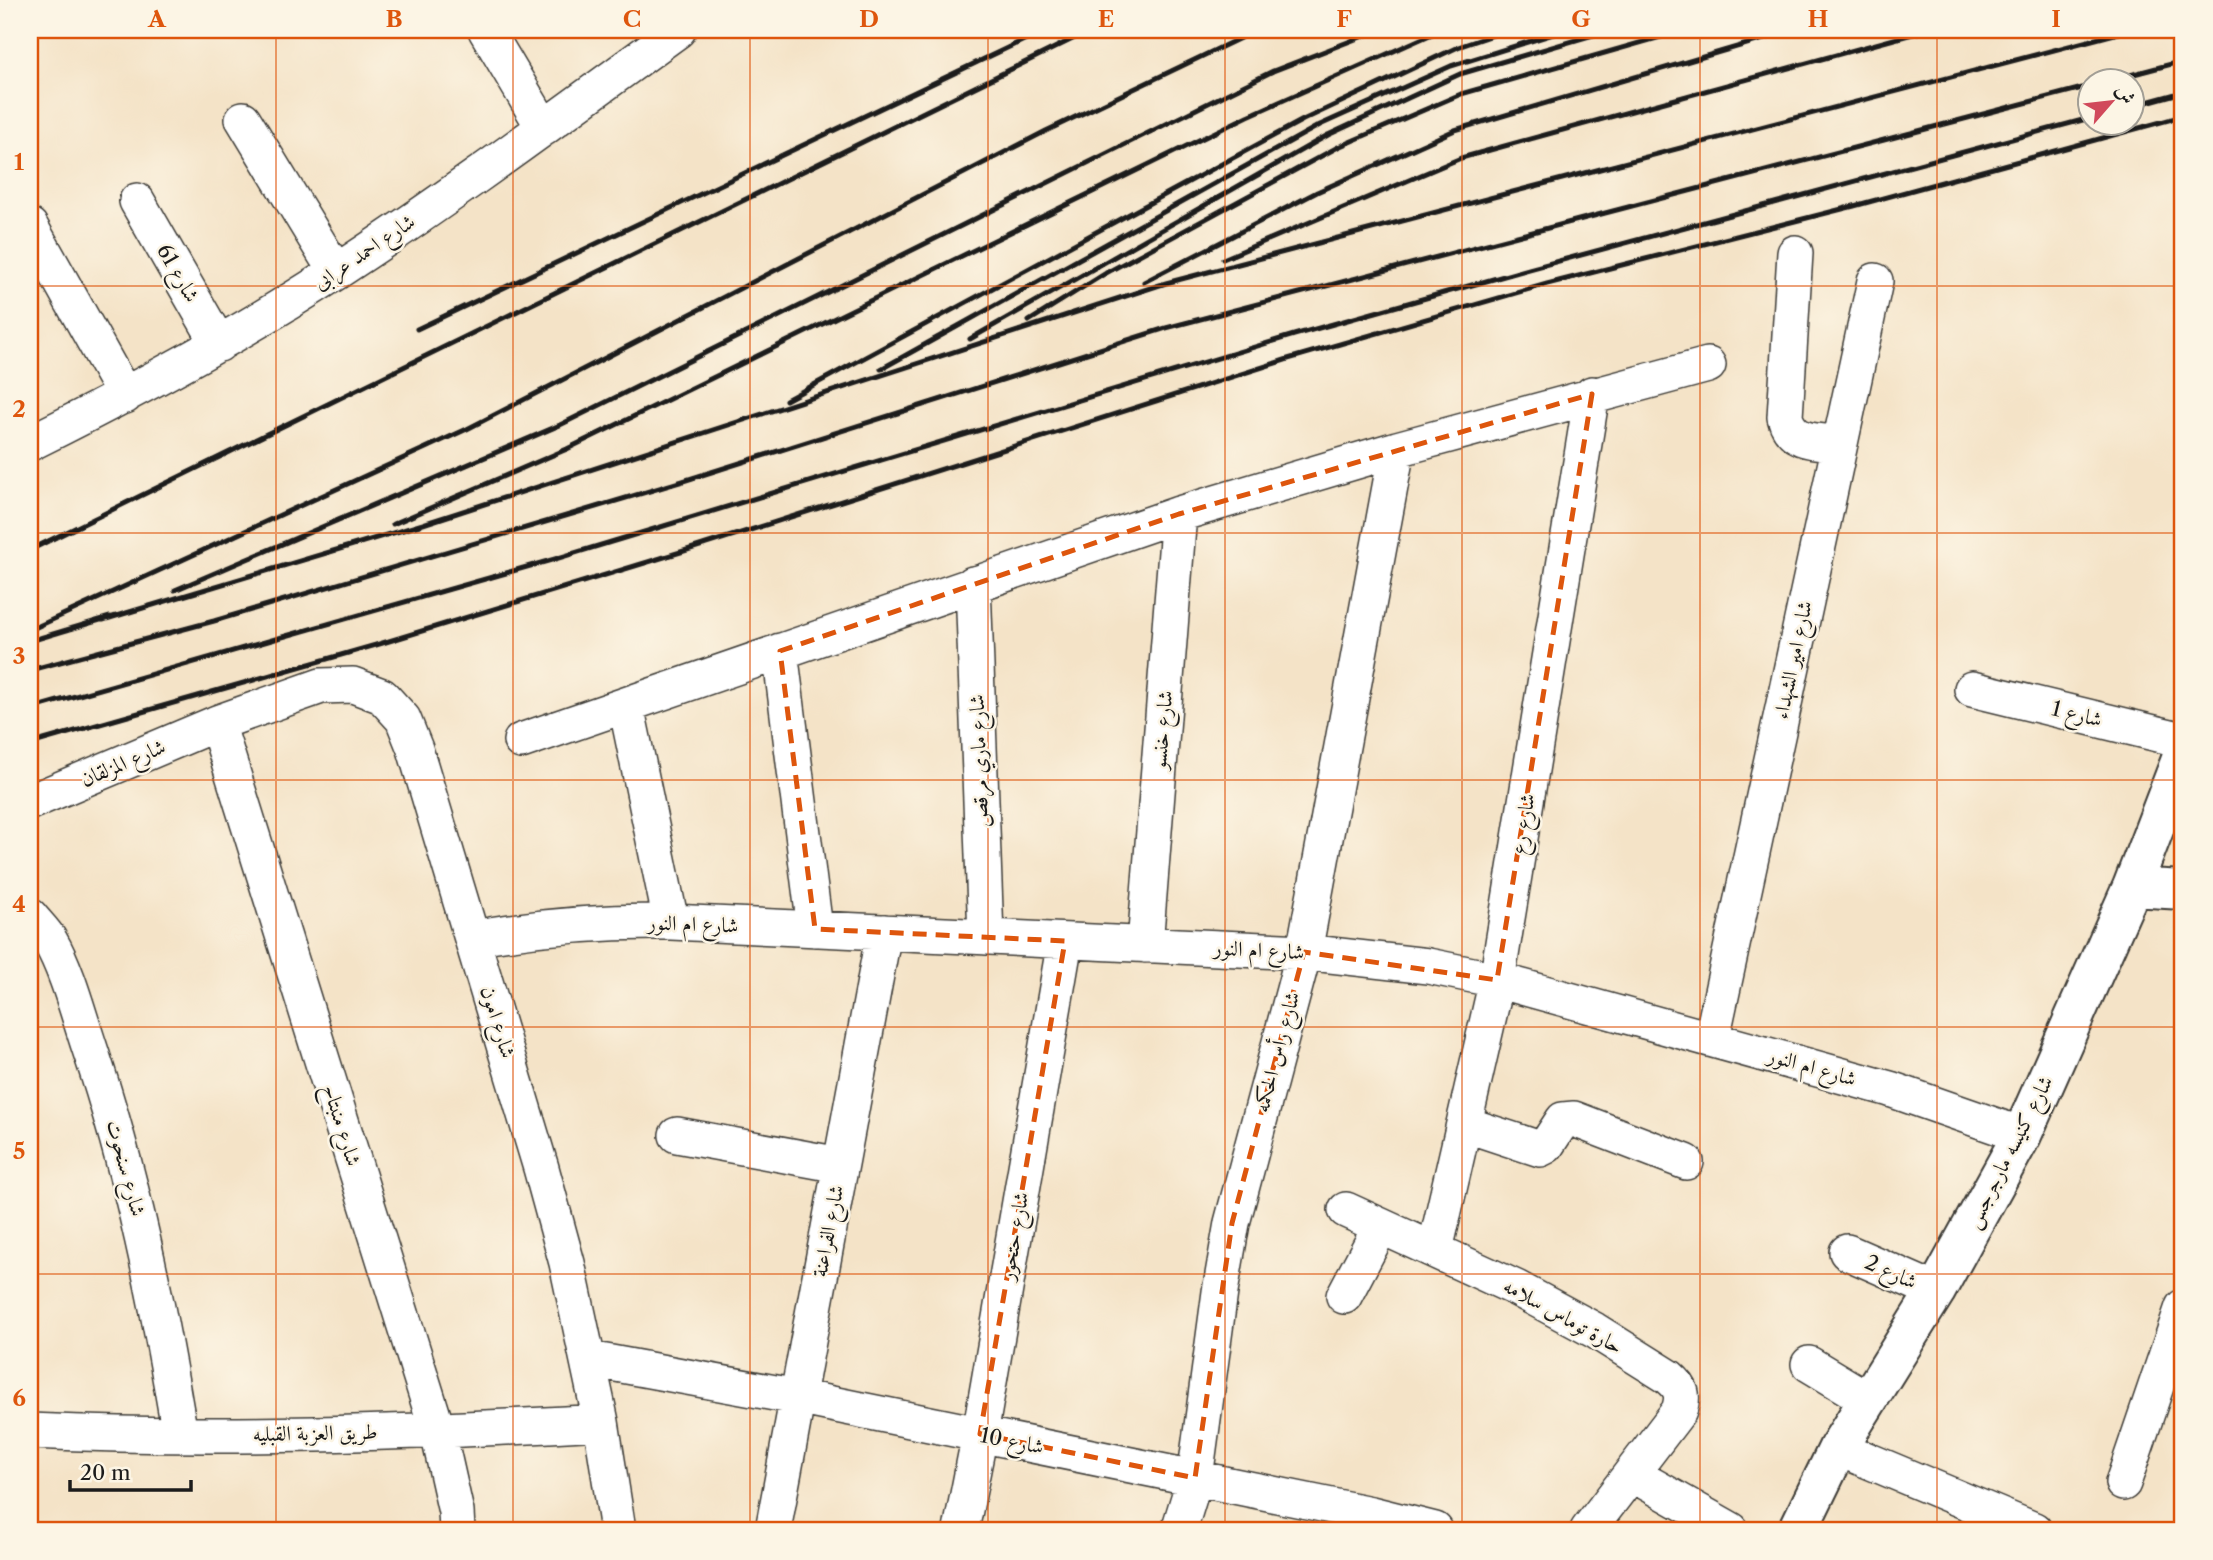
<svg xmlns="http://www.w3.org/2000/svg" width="2213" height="1560" viewBox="0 0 2213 1560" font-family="'Libre Caslon Text',Amiri,serif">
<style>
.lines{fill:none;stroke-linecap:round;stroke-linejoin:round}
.minor-casing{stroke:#3c3a36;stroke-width:38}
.tertiary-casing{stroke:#3c3a36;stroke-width:42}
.minor{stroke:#fff;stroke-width:35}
.tertiary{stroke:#fff;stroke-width:38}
.rail{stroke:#1c1c1c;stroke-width:5}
.marked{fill:none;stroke:#de560d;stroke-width:5;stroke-dasharray:14 9;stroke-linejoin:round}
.grid{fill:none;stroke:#de560d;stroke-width:2;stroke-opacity:0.55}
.labels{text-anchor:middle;stroke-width:5;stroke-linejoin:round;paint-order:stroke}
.street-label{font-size:21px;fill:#1c1c1c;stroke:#fcf5e5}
.neatline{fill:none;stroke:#de560d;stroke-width:2.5}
.grid-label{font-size:23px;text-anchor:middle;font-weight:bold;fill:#de560d}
</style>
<rect width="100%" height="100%" fill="#fcf5e5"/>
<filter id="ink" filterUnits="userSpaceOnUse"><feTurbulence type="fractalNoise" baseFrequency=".0143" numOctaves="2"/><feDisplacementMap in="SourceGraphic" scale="14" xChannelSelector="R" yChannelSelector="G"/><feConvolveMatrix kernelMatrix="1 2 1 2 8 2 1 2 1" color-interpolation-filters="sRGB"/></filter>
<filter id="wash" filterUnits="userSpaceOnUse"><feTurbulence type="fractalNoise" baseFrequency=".00686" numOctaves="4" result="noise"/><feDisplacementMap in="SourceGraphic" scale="28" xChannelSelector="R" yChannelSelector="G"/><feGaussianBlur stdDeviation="1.57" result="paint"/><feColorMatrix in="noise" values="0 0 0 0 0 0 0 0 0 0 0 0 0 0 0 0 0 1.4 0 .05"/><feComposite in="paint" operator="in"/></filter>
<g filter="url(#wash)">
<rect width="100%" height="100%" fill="#f4e3c7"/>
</g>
<g filter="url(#ink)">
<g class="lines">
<defs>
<path id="minor" d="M486 30 544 128
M243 119 336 272
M137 201 219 344
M30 226 125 396
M1795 253 1785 417C1792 444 1817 441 1840 443
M30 443C135 391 238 336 336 272 453 196 565 112 678 30
M973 584 986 937
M780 651 815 929
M1972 689 2183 740
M626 705 671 922
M217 723 438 1432 456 1512 457 1530
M521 741 1179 514 1397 449 1708 365
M30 802 217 723 321 686 353 685 382 696 403 719 415 749 541 1168 567 1263 601 1422 618 1530
M30 916C36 924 45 932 50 941 67 970 78 1013 89 1046 132 1174 158 1302 180 1435
M473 938C539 926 604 921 671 922L1304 952 1428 966 1497 980 1890 1089 2022 1135
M1145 945 1179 514
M1712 1038 1875 281
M1464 1124 1540 1149 1546 1146 1563 1120 1574 1119 1686 1162
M677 1135 840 1165
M1346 1210 1516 1288 1594 1330 1669 1377C1682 1388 1684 1395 1679 1411L1588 1530
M1435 1250 1497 980 1592 394
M1847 1252 1936 1291
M1344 1296 1381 1226
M589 1359 797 1397 1371 1514 1435 1530
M1809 1364 1867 1399
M30 1431C220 1440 411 1433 601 1422
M1838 1448 2034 1530
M1632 1474 1731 1530
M2123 1483 2183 1307
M773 1530 884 932
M961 1530 980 1434 1065 941
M1179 1530 1195 1478 1220 1292 1232 1223 1304 952 1397 449"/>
<path id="tertiary" d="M2132 887 2183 890
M1798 1530 1838 1448 1936 1291 2022 1135 2132 887 2183 754"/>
</defs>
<use href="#minor" class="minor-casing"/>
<use href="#tertiary" class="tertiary-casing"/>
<use href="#minor" class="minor"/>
<use href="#tertiary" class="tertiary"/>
<path class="rail" d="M2111 80 2183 61
M2132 106 2183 92
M1223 259 1461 158 1927 30
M1144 282 1317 192 1455 130 1794 30
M1029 321 1106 273 1338 147 1461 94 1685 30
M417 329 1045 30
M970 339 1328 135 1460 74 1610 30
M881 369 1320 125 1451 66 1566 30
M786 400 1303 120 1458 47 1508 30
M393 524 567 449 1248 116 1441 30
M30 550 1091 30
M175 590 560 425 1273 71 1379 30
M103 620 423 524 1166 283 2130 30
M30 630 467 429 1046 131 1257 30
M30 641 110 617
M30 670 214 621 683 481 1166 328 2090 86
M30 709 555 559 1294 335 1529 269 2090 118
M30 744 376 645 684 551 1288 359 1547 284 1854 206 2183 116"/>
</g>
</g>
<path class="marked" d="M1592 394 1497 980 1304 952 1232 1223 1195 1478 980 1434 1065 941 815 929 780 651 1179 514Z"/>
<path class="grid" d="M276 30V1530M513 30V1530M750 30V1530M988 30V1530M1225 30V1530M1462 30V1530M1700 30V1530M1937 30V1530M30 286H2183M30 533H2183M30 780H2183M30 1027H2183M30 1274H2183"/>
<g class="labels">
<g class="street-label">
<text transform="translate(364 252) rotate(-34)" y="7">شارع احمد عرابى</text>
<text transform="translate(178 273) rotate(60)" y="7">شارع 61</text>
<text transform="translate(1793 660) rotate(-78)" y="7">شارع امير الشهداء</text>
<text transform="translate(2077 714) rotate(14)" y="7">شارع 1</text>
<text transform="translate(1162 730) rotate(-85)" y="7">شارع خنسو</text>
<text transform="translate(979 761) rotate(-92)" y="7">شارع ماري مرقص</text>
<text transform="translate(123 763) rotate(-23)" y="7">شارع المزلقان</text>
<text transform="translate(1523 824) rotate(-81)" y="7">شارع رع</text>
<text transform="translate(693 924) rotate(2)" y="7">شارع ام النور</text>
<text transform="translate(1259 950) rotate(3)" y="7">شارع ام النور</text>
<text transform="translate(498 1022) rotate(73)" y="7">شارع امون</text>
<text transform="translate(1277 1052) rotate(-75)" y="7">شارع رأس الحكمه</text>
<text transform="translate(1812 1067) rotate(16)" y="7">شارع ام النور</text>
<text transform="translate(342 1125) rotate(73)" y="7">شارع منبتاح</text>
<text transform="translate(2009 1152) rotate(-63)" y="7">شارع كنيسه مارجرجس</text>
<text transform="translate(126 1168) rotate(75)" y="7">شارع سنحوت</text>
<text transform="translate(828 1231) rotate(-79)" y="7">شارع الفراعنة</text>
<text transform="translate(1014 1236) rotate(-80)" y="7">شارع حتحور</text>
<text transform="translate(1891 1272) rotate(24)" y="7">شارع 2</text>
<text transform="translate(1563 1316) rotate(29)" y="7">حارة توماس سلامه</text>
<text transform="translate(315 1433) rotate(-1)" y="7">طريق العزبة القبليه</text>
<text transform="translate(1012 1441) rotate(11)" y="7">شارع 10</text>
</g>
</g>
<rect width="2213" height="1560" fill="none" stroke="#fcf5e5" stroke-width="77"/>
<g transform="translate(2111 102) rotate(62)"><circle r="33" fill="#fcf5e5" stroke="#a29e95" stroke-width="2"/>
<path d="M0-5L12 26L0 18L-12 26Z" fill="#d1495b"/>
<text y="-10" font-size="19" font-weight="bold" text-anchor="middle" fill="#1c1c1c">ش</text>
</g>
<path d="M70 1480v10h121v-10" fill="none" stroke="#1c1c1c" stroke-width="3.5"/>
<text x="80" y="1480" font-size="21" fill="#1c1c1c" stroke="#fcf5e5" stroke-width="5" paint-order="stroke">20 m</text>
<rect x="38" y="38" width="2136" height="1484" class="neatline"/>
<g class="grid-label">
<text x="157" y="27">A</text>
<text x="394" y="27">B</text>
<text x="632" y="27">C</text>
<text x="869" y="27">D</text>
<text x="1106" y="27">E</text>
<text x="1344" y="27">F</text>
<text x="1581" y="27">G</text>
<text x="1818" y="27">H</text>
<text x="2056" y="27">I</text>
<text x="19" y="170">1</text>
<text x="19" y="417">2</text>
<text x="19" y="664">3</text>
<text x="19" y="912">4</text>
<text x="19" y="1159">5</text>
<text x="19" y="1406">6</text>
</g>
</svg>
